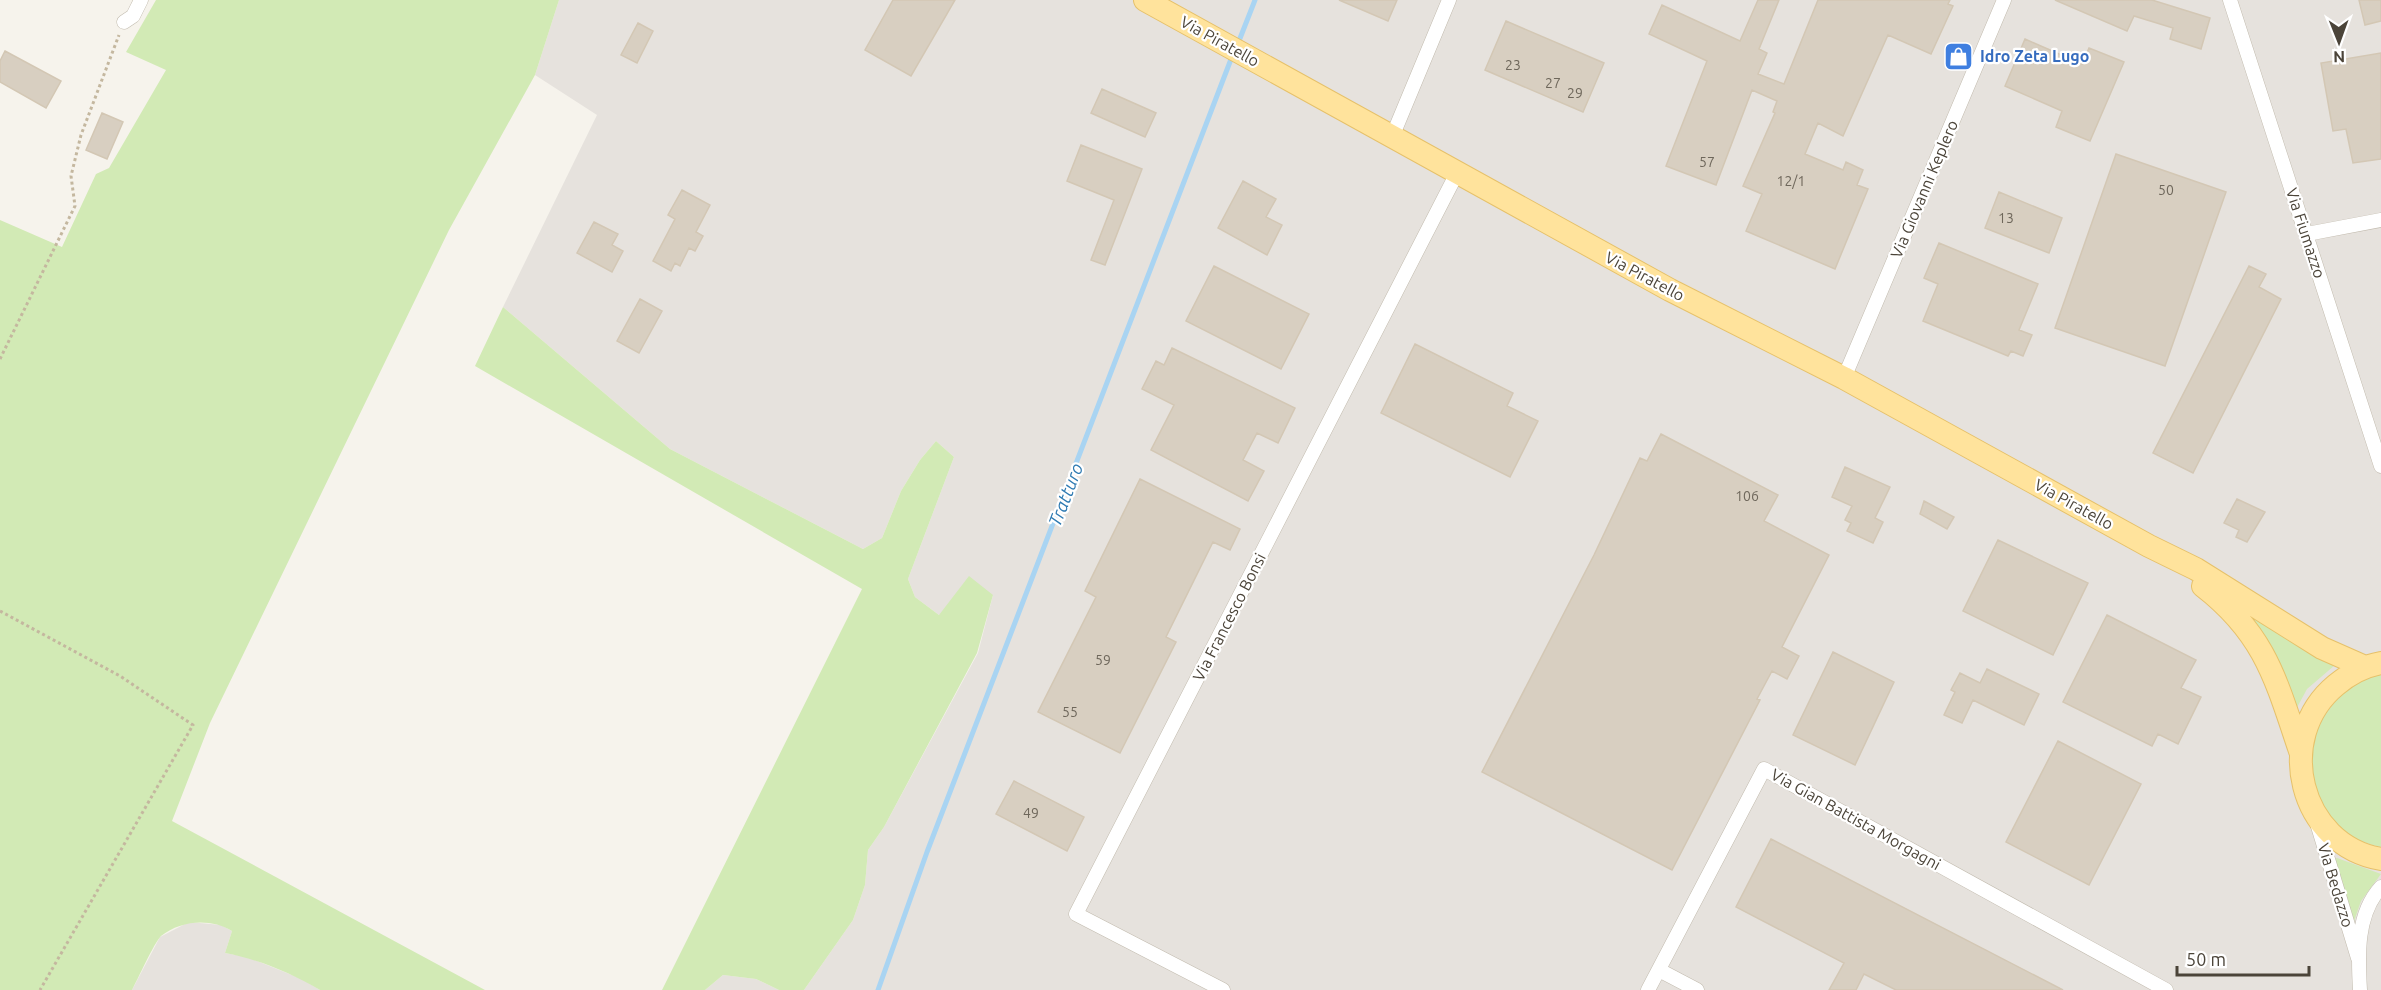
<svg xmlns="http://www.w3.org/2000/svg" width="2381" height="990" viewBox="0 0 2381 990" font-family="Ubuntu,sans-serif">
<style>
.industrial{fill:#e6e2dd}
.green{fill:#d2eab5}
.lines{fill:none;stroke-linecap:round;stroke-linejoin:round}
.stream{stroke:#a9d4f2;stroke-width:5}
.building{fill:#d8cfc1;stroke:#d3c7b4;stroke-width:1.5}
.street-casing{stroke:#c2bbae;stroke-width:15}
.primary-casing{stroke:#e6c16a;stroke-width:24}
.path{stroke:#c4b79f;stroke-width:3;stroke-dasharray:3 3;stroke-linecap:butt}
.street{stroke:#fff;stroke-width:14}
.primary{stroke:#ffe39c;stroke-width:22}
.labels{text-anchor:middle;stroke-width:4.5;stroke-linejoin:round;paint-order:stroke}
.number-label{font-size:14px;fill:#6e675b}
.street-label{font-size:16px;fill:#4b4439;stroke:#fff}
.shop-label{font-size:16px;font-weight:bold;fill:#366cbe;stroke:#fff;text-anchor:start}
.water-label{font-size:18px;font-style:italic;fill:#2e7ab2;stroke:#fff}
</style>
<rect width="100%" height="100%" fill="#f6f3ec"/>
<path class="industrial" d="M559 0H2381V990H804L853 920 865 885 868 850 884 827 978 653 993 595 939 615 915 597 908 579 954 457 936 441 920 460 901 491 882 538 863 549 670 449 503 307 597 115 535 75Z
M189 922 221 925 232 931 225 953 247 957 302 979 320 990H132L160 937Z
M723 975 756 979 779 990H705Z"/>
<path class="green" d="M156 0H559L535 75 449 230 210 723 172 821 485 990H320C291 973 258 959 225 953L232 931C211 918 181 920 161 936 154 943 138 979 132 990H0V220L62 247 96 174 109 168 166 70 126 52Z
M503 307 670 449 863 549 882 538 901 491 920 460 936 441 954 457 908 579 915 597 939 615 969 576 993 595 977 653 884 827 868 850 865 885 853 920 804 990H779L756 979 723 975 705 990H662L862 589 475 366Z
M2246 611 2335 665 2307 689 2294 713Z
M2381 674V847C2287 829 2289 700 2381 674Z
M2337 858 2381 874 2361 901 2352 927 2334 859Z"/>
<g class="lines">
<path class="stream" d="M1237 46 1255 0
M878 990 927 852 1233 54"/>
</g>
<path class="building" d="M893 0H955L911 76 865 50Z
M1339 0H1397L1388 21Z
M1758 0H1779L1759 49 1767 53 1758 74 1784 84 1818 0H1950L1948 4 1953 6 1931 54 1888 35 1843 136 1818 123 1805 154 1843 170 1846 162 1863 170 1857 185 1868 189 1835 269 1746 231 1762 194 1743 186 1775 113 1773 112 1777 101 1752 90 1716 185 1666 166 1707 61 1649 34 1662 5 1740 41Z
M2055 0H2152L2210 18 2201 49 2170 39 2173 28 2134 16 2127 31Z
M2359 0H2381V21L2365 25Z
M1506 21 1604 63 1583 112 1485 70Z
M638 23 653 31 637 63 621 55Z
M2025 39 2082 64 2089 48 2124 62 2090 141 2056 127 2062 111 2005 86Z
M5 51 61 81 46 108 0 82V61Z
M2381 53V159L2353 163 2346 129 2333 131 2321 63Z
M1102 89 1156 113 1145 137 1091 113Z
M102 113 123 122 107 159 86 150Z
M1081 145 1142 169 1105 265 1091 260 1114 200 1067 181Z
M2116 154 2226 192 2165 366 2055 328Z
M1243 181 1276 199 1266 217 1282 225 1267 255 1218 228Z
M682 190 710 205 696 232 703 236 695 251 689 248 680 266 675 263 671 271 653 261 675 219 668 215Z
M1999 192 2062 218 2049 253 1985 228Z
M594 222 618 234 612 245 623 251 612 272 577 253Z
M1939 243 2038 284 2019 330 2032 335 2023 356 2011 351 2008 356 1923 321 1938 284 1924 278Z
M1214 266 1309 314 1281 369 1186 321Z
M2249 266 2266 274 2259 287 2281 299 2193 473 2153 453Z
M640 299 662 311 639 353 617 341Z
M1415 344 1513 393 1507 406 1538 421 1510 477 1381 413Z
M1172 348 1295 408 1278 443 1257 433 1243 460 1264 471 1248 501 1151 450 1174 405 1142 389 1156 361 1164 365Z
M1661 434 1778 495 1764 521 1829 555 1782 647 1799 656 1787 679 1772 671 1757 699 1760 700 1672 870 1482 772 1594 555 1640 458 1647 461Z
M1845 467 1890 487 1875 518 1883 522 1873 543 1847 531 1851 523 1845 520 1852 506 1832 497Z
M1140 479 1240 529 1230 550 1213 542 1166 637 1176 642 1120 753 1038 712 1096 597 1085 591Z
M2237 499 2265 512 2247 542 2236 537 2239 530 2224 523Z
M1924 501 1954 517 1947 529 1920 514Z
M1998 540 2088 583 2053 655 1963 611Z
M2107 615 2196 660 2181 688 2201 697 2178 744 2158 734 2152 746 2063 702Z
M1833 652 1894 682 1855 765 1793 735Z
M1987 669 2039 694 2024 725 1973 700 1962 723 1944 715 1955 692 1951 690 1960 673 1980 683Z
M2058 741 2141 784 2089 885 2006 842Z
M1014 781 1084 817 1067 851 996 814Z
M1771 839 2063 990H1896L1864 974 1856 990H1829L1844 963 1736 907Z"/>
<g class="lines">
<defs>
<path id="street" d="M2230 0 2381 466
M124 22 133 16 141 0
M1392 137 1449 0
M2307 234 2381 220
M1844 378 2004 0
M2317 823 2358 958
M1659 970 1697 990
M1223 990 1076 914 1457 173
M1648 990 1764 769 2166 990
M2360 990C2358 956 2356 914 2381 887"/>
<path id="primary" d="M1145 0 1670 290 1844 378 2149 546 2196 569 2322 648 2365 667
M2203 586C2265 634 2276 680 2300 751
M2381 663C2364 666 2349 674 2336 685 2273 737 2299 845 2381 859"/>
</defs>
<use href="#street" class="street-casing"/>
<use href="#primary" class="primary-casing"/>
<path class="path" d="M0 359 75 206 71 176 81 135 119 35
M0 611 120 676 193 725 40 990"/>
<use href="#street" class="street"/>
<use href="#primary" class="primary"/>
</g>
<defs>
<symbol id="shop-square" viewBox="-11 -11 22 22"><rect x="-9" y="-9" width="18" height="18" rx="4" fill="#3f7fe0" stroke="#fff"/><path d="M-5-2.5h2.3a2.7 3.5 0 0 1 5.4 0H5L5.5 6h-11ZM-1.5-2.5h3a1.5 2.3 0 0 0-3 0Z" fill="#fff"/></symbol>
</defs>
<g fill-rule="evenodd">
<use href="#shop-square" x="1942" y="40" width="33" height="33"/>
</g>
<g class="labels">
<g class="number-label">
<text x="1513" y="70">23</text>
<text x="1553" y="88">27</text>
<text x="1575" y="98">29</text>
<text x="1707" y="167">57</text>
<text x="1791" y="186">12/1</text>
<text x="2166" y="195">50</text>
<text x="2006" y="223">13</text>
<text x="1747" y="501">106</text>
<text x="1103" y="665">59</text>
<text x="1070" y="717">55</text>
<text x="1031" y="818">49</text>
</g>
<g class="street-label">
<text transform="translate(1220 41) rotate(29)" y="6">Via Piratello</text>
<text transform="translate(1924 189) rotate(-67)" y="6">Via Giovanni Keplero</text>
<text transform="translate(2306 233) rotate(72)" y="6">Via Fiumazzo</text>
<text transform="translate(1645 276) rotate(28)" y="6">Via Piratello</text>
<text transform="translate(2074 504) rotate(29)" y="6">Via Piratello</text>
<text transform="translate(1229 617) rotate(-63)" y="6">Via Francesco Bonsi</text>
<text transform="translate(1856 819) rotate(29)" y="6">Via Gian Battista Morgagni</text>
<text transform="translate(2336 885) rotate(73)" y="6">Via Bedazzo</text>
</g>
<g class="shop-label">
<text x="1980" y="62">Idro Zeta Lugo</text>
</g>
<g class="water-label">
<text transform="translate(1066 495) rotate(-69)" y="6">Tratturo</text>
</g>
</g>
<g transform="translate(2339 42) rotate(179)" stroke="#ffffff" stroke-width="4.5" paint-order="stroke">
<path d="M0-4.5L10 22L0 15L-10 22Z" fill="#4b4439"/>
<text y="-9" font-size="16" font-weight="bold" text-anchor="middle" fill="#4b4439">N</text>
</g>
<path d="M2177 966v9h132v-9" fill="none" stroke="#4b4439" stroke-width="3"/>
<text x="2186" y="966" font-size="18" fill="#4b4439" stroke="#ffffff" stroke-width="4.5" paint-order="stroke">50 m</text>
</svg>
